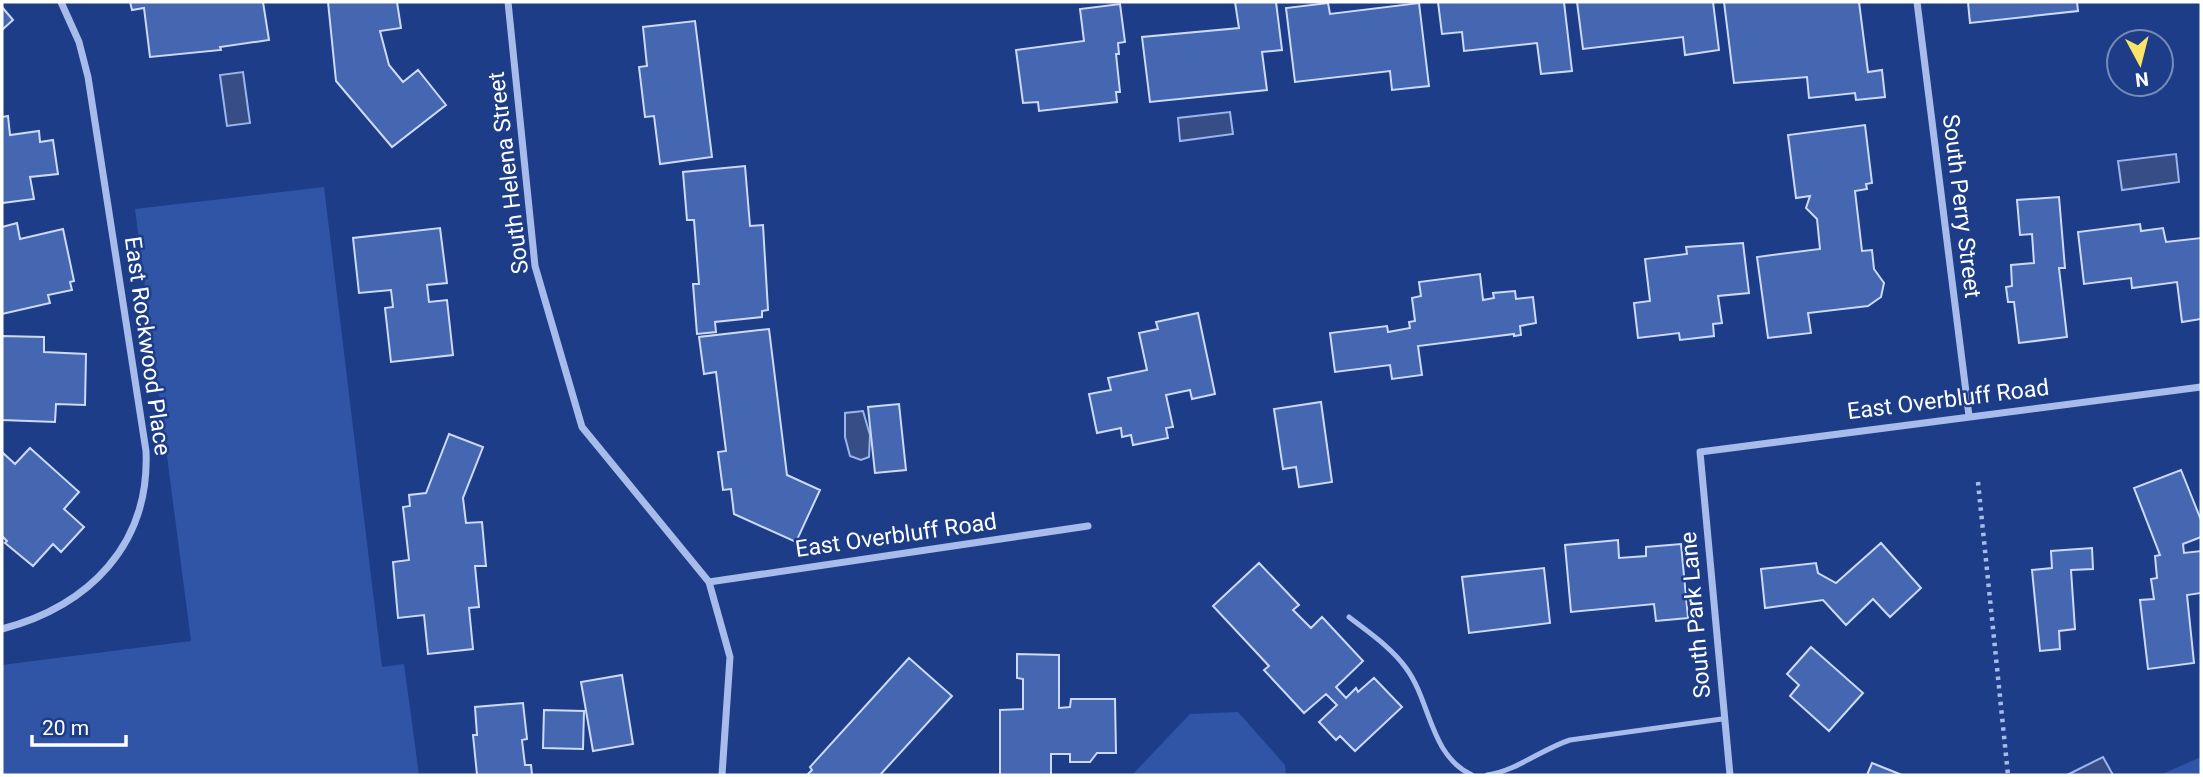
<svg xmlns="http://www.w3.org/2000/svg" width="2203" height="777" viewBox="0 0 2203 777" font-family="Roboto,sans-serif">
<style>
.green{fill:#3055a6}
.water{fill:#374d86;stroke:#9ab5ed;stroke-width:2}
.building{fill:#4566b1;stroke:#ccdaf8;stroke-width:2}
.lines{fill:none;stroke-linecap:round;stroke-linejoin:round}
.path{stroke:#a7bceb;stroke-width:4.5;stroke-dasharray:3.5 5;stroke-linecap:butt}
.service{stroke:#a7bceb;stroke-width:5}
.minor{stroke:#a7bceb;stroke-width:7}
.labels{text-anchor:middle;stroke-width:5;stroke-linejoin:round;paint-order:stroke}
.street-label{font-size:23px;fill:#fff;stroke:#1d3d88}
</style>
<rect width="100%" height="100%" fill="#1d3d88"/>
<path class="green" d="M324 187 382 667 404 664 419 775H2V665L191 641 135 209Z
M1238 712 1285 765 1286 775H1132L1190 714Z
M2201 757V775H2160Z"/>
<path class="water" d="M243 72 250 123 227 126 220 75Z
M1230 112 1233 134 1180 141 1178 118Z
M2176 154 2179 182 2122 190 2118 161Z
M863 411 870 435 869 457 861 460 850 456 845 437V413Z
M2103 757 2113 775H2067Z"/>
<path class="building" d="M130 2H263L269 40 220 47 221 50 150 57 144 8 132 10Z
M328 2H397L401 28 380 31 389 65 403 82 418 70 446 105 392 147 336 81Z
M1235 2H1276L1282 50 1262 52 1267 90 1150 102 1142 37 1239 28Z
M1438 2H1564L1572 71 1541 74 1537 43 1464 51 1462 32 1442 34Z
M1577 2H1713L1719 50 1685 55 1683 37 1583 49Z
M1724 2H1859L1868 72 1882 70 1885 97 1856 100 1855 93 1809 98 1807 77 1734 83Z
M1968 2H2077L2078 11 1970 23Z
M1328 3 1330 14 1419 3 1429 86 1392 90 1390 71 1295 82 1286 8Z
M1120 4 1125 42 1118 43 1119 54H1116L1120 92H1116L1117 102 1039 111 1038 102 1023 103 1016 50 1084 41 1080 9Z
M2 7 13 20 2 30Z
M695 21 712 157 660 164 654 116 645 117 639 67 647 66 643 27Z
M8 116 10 135 39 131 40 142 53 140 58 174 30 177 34 199 2 203V117Z
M1865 125 1872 183 1866 184 1867 189 1855 191 1862 251 1872 250 1874 269 1884 283 1881 297 1868 306 1808 313 1811 333 1768 338 1757 257 1820 249 1817 219 1806 208 1810 196 1796 198 1788 135Z
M745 166 750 226 763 225 768 310 762 311V317L715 322 716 332 697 334 693 284H699L694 220H687L683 172Z
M2059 197 2065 268H2059L2067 337 2019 343 2014 302H2008L2006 287 2012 286 2011 265 2034 263 2032 234 2020 235 2017 200Z
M17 223 20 239 63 229 74 281 70 282 72 290 48 295 50 303 2 314V227Z
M2140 224 2141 231 2163 228 2166 242 2201 238V319L2182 322 2177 282 2132 288 2131 278 2084 284 2078 232Z
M440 228 447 283 427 285 429 302 447 300 453 355 391 362 385 308 393 307 391 290 359 293 353 238Z
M1743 243 1749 293 1718 296 1722 323 1713 324 1714 336 1680 340 1679 333 1638 338 1634 303 1650 301 1645 259 1687 254 1686 247Z
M1480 274 1483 300 1494 298 1493 293 1515 291 1516 299 1533 297 1536 323 1520 326 1521 335 1514 336V334L1418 346 1422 375 1392 379 1390 365 1335 372 1330 333 1387 326 1388 332 1410 328 1409 322 1415 321 1412 298 1421 296 1419 282Z
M1198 313 1215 394 1192 399 1190 390 1166 395 1173 427 1166 428 1168 438 1133 445 1131 435 1122 437 1121 428 1097 433 1089 394 1111 390 1108 378 1147 370 1139 333 1158 329 1156 322Z
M769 329 787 475 820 490 796 542 734 514 731 489 723 490 718 452 726 451 716 372 704 374 699 337Z
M2 336 44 337V352L86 354 85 405 56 404 55 422 2 420Z
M1321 402 1332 482 1299 487 1296 467 1283 469 1274 409Z
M899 404 906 470 875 473 868 407Z
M449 434 483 447 463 498 466 523 482 522 486 566H475L479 607 469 608 473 649 428 654 424 615 398 618 393 562 409 560 403 507 410 506 409 495 426 493Z
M30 448 79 492 64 509 84 527 61 552 53 544 33 566 5 543 7 541 2 536V452L15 464Z
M2181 470 2201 520V537L2183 544 2184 553 2201 551V593L2187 595 2194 663 2148 669 2140 600 2154 599 2151 579 2157 578 2155 556 2160 555 2134 488Z
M1618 540 1619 558 1646 556V547L1681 544 1688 618 1656 621 1654 604 1571 612 1565 545Z
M1881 543 1921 588 1890 617 1873 599 1846 625 1823 600 1765 608 1761 569 1816 563 1818 573 1836 583Z
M2092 548 2093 569 2071 570 2075 629 2059 631 2060 649 2040 651 2032 570 2052 568 2051 551Z
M1259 563 1299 605 1293 610 1311 628 1322 617 1363 661 1336 687 1346 698 1356 688 1358 692 1374 678 1402 707 1355 751 1340 736 1336 740 1319 722 1337 705 1326 694 1304 713 1264 670 1269 666 1213 606Z
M1544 568 1550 623 1469 633 1462 577Z
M1811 647 1863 693 1829 731 1790 696 1799 685 1787 674Z
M1017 654 1059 655V708L1070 707 1071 699H1115L1116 753H1097L1090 762H1070V754H1051V775H1000V710L1023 709V679L1017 678Z
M909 658 952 696 880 775H807L812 770 810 767Z
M622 675 633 744 593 751 581 682Z
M523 703 527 739 522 740 525 765H531L532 775H477L473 735H477L475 707Z
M544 710 584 711 583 749 543 748Z
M1872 763 1902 775H1867Z"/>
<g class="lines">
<path class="path" d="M1978 482 2008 775"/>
<path class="service" d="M1349 617C1368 632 1391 647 1406 668 1431 702 1430 756 1472 775
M1487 775C1516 771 1542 749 1570 740L1722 719"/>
<path class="minor" d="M508 2 535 266 582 427 709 582 730 657 722 775
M1917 2 1969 416
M709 582 1088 526
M2 629C89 606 150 545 146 451L88 77 79 42 61 2
M1730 775 1700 452 2201 387"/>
</g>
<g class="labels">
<g class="street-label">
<text transform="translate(508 173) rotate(-97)" y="8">South Helena Street</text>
<text transform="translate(1962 206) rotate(83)" y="8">South Perry Street</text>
<text transform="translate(148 346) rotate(82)" y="8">East Rockwood Place</text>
<text transform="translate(1948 399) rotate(-7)" y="8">East Overbluff Road</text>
<text transform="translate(896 535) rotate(-8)" y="8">East Overbluff Road</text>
<text transform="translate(1695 615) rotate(-95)" y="8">South Park Lane</text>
</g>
</g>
<rect width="2203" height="777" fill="none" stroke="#ffffff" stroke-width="7"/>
<g transform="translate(2140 63) rotate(173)"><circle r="33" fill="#1d3d88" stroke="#778bb8" stroke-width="2"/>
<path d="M0-5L12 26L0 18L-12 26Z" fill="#fbe566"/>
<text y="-10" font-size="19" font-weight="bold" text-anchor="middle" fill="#ffffff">N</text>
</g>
<path d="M32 735v10h94v-10" fill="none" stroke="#ffffff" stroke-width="3.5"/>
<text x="42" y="735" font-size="21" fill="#ffffff" stroke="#1d3d88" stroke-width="5" paint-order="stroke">20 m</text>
</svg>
